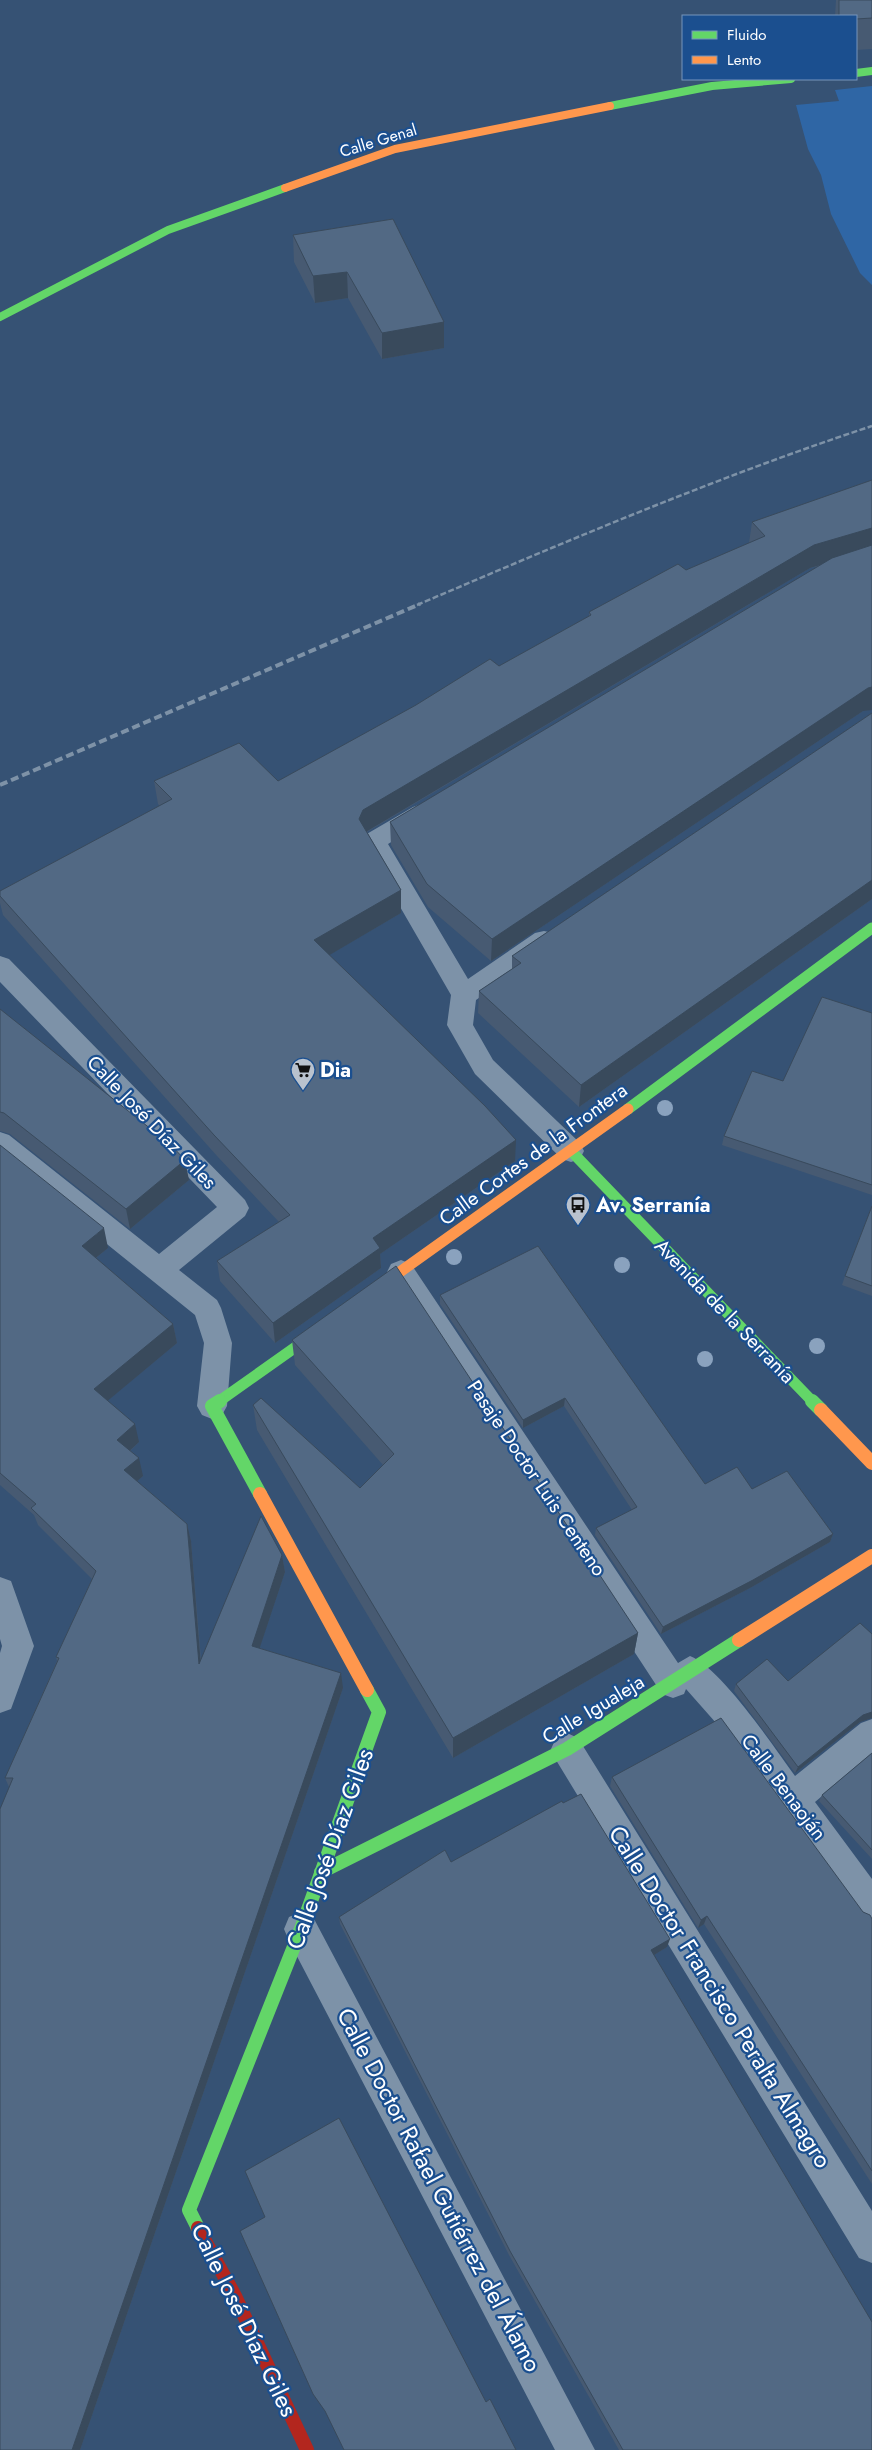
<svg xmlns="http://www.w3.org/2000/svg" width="872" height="2450" viewBox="0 0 872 2450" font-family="Jost,sans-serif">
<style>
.green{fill:#2f66a5}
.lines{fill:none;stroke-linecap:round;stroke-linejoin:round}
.street{fill:#7d92a8;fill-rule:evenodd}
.fast-far2{stroke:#63d668;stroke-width:8}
.fast-far1{stroke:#63d668;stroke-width:11}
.fast{stroke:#63d668;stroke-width:14}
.slow-far2{stroke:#ff974d;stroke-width:8}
.slow-far1{stroke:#ff974d;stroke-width:11}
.slow{stroke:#ff974d;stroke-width:14}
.jam{stroke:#b3261e;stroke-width:14}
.rail-far1{stroke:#7e92a7;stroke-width:2.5;stroke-dasharray:6 2.5;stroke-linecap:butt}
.rail{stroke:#7e92a7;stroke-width:4;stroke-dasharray:8 4;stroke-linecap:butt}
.tree{fill:#8aa2be}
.wall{fill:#475a72}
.shaded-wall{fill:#394a5c}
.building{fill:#526984;stroke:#394a5c}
.labels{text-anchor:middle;stroke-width:4.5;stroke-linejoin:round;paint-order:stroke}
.far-street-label{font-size:16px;fill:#fff;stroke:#1b4f8f}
.poi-label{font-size:20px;font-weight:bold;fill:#fff;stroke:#1b4f8f;text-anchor:start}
.street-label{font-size:20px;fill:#fff;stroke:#1b4f8f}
.near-street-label{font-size:24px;fill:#fff;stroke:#1b4f8f}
</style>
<rect width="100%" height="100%" fill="#365274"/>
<path class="green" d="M872 86V285L860 273 831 214 821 175 808 149 796 105 839 101 835 90Z"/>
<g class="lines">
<path class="street" d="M421 804 429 807 433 813 429 819 388 844 468 979 535 933 544 931 553 933 556 940 553 947 476 1000 473 1025 493 1060 580 1143 584 1151 580 1159 571 1162 562 1159 475 1074 447 1025 451 995 362 841 365 835 413 807Z
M0 956 9 959 245 1200 249 1208 245 1216 179 1270 217 1300 221 1308 232 1343 227 1406 222 1415 212 1419 202 1415 197 1406 204 1343 195 1315 0 1158V1132L9 1135 159 1254 217 1207 0 982Z
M401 1260 411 1264 678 1663 690 1656C721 1668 774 1747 795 1776L861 1723 872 1719V1754L815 1802 872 1879V1924L860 1919 724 1732 686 1689 684 1694 673 1698 662 1694 391 1280 387 1272 391 1264Z
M0 1577 11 1581 34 1646 11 1709 0 1713V1653L2 1646 0 1639Z
M567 1733 578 1738 872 2211V2263L859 2258 556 1760 551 1749 556 1738Z
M301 1912 313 1917 595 2450H555L289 1941 284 1929 289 1917Z"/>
<path class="fast-far2" d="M856 73 872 71
M610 106 712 86 791 79
M0 317 168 230 285 188"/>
<path class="fast-far1" d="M628 1109 872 928
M571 1151 813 1402
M218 1402 324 1327"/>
<path class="fast" d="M220 1401 212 1406 260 1494
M812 1401 821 1410
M321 1872 567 1749 739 1640
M198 2228 189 2210 301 1929 379 1712 367 1690"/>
<path class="slow-far2" d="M285 188 395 149 610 106"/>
<path class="slow-far1" d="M369 1294 628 1109"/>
<path class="slow" d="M821 1410 872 1463
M260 1494 367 1690
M739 1640 872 1556"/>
<path class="jam" d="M198 2228 235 2296 307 2450"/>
<path class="rail-far1" d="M417 605C567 541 717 477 872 426"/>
<path class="rail" d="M0 785 420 604"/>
</g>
<g class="tree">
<circle cx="665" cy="1108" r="8"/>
<circle cx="454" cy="1257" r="8"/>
<circle cx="622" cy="1265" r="8"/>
<circle cx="817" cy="1346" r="8"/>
<circle cx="705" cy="1359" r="8"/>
</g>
<path class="wall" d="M836 0H872V49L856 50V16H835Z
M393 219 444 348 382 359 348 298 315 303 294 262 293 235Z
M872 480 863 711 491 961 428 907 391 845 390 822 820 566 810 568 367 832 401 890V913L329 955 515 1161 380 1254 381 1268 275 1343 220 1281 217 1261 279 1222 217 1156 3 915 0 903V891L160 806 158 804 154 781H278L499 666 589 616V612L749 543 752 522Z
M872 713V899L579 1107 478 1013 479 991 512 969V956Z
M0 1009 189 1180 130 1229 10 1134 0 1131Z
M872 1013V1195L722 1145 724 1136 783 1081Z
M0 1145 108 1248 96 1258 173 1324 177 1343 107 1401 139 1442 130 1451 143 1476 137 1481 187 1524 191 1541 201 1659 282 1555 285 1572 259 1649 343 1688 80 2450H0L9 1787 5 1778 57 1661 56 1657 92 1579 38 1525 34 1515 0 1485Z
M872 1206V1296L842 1285 845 1276Z
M440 1295 705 1484 752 1489 833 1534 830 1542 750 1588 661 1634 595 1535 596 1528 632 1510 564 1406 523 1428 440 1304Z
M292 1340 638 1633 634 1654 453 1758 257 1430 253 1405 360 1488 383 1465 295 1365Z
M788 1681 860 1722 795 1773 734 1691 736 1684Z
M872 1753V1859L819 1801 822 1795Z
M612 1777 863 1912 872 1919V2184L704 1924 698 1928 610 1786Z
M339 1917 667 1947 654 1955 872 2450H619L509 2255 340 1924Z"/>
<path class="shaded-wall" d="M347 272 348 298 315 303 313 276Z
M444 322V348L382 359V333Z
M872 528V550L810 568 364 833 359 819 363 810 814 545Z
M872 687V710L863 711 491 961 492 939 868 688Z
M872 880V899L579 1107 581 1085Z
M401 890V913L316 963 314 940Z
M516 1140 515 1161 380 1254 381 1268 275 1343 273 1323 373 1238Z
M185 1160 189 1180 130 1229 126 1209Z
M104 1228 108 1248 87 1265 82 1246Z
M173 1324 177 1343 99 1408 94 1389Z
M565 1398 564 1406 523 1428V1420Z
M135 1424 139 1442 122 1458 117 1440Z
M139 1458 143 1476 129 1488 124 1470Z
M187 1524 191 1541 202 1679 199 1664Z
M833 1534 830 1542 750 1588 661 1634 663 1627Z
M282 1555 285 1572 255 1662 252 1646Z
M638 1633 634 1654 453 1758V1738Z
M341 1673 343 1688 80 2450H72Z
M872 1712V1718L860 1722 795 1773 798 1767 863 1715Z
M707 1916 704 1924 698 1928 701 1920Z
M670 1939 667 1947 649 1958 651 1950Z"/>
<path class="building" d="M839 0H872V18L856 19V16H839Z
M393 219 444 322 382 333 347 272 313 276 293 235Z
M872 480V528L814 545 363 810 359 819 401 890 314 940 485 1106 516 1140 373 1238 380 1248 273 1323 217 1261 290 1215 214 1135 0 896V891L172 799 154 781 239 743 278 781 416 705 490 659 499 666 591 615 589 612 678 564 686 570 765 536 752 522Z
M872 545V687L868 688 492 939 427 884 390 822 832 558Z
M872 713V880L581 1085 479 991 521 963 512 956Z
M822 997 872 1013V1185L724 1136 752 1071 783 1081Z
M0 1009 171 1145 185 1160 126 1209 4 1113 0 1112Z
M0 1145 104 1228 82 1246 173 1324 94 1389 135 1424 117 1440 139 1458 124 1470 187 1524 199 1664 261 1516 282 1555 252 1646 341 1673 72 2450H0V1809L13 1778H5L59 1658 56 1657 96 1571 31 1508 36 1504 0 1473Z
M872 1206V1286L845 1276Z
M538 1246 705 1484 737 1467 752 1489 787 1471 833 1534 753 1580 663 1627 596 1528 637 1507 565 1398 523 1420 440 1295Z
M396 1266 638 1633 453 1738 253 1405 261 1398 360 1488 394 1454 292 1340Z
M860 1623 872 1634V1712L863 1715 798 1767 736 1684 767 1659 788 1681Z
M721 1718 863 1912 870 1915 872 1919V2171L707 1916 701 1920 612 1777Z
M872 1753V1850L822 1795Z
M581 1794 670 1939 651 1950 872 2322V2450H623L510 2251 339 1917 445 1850 451 1862 562 1801 563 1803Z
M339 2118 486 2402 490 2399 516 2450H344L325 2411 313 2394 240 2231 265 2217 245 2171Z"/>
<defs>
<symbol id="supermarket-pin" viewBox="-11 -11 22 30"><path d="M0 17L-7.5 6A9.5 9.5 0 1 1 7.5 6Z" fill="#b9c2ce" stroke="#1b4f8f"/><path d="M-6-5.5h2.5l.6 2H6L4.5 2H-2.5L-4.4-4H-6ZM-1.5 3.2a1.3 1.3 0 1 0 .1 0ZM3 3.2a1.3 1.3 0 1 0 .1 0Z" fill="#111"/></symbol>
<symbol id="bus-pin" viewBox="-11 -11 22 30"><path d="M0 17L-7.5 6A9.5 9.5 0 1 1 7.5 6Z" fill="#b9c2ce" stroke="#1b4f8f"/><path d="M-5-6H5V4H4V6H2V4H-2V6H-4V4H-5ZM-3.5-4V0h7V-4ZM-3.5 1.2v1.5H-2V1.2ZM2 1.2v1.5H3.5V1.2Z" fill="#111"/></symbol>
</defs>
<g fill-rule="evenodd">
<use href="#supermarket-pin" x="289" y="1056" width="28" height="38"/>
<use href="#bus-pin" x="564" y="1191" width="28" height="38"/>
</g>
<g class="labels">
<g class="far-street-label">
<text transform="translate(378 140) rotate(-17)" y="6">Calle Genal</text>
</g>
<g class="poi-label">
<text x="320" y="1077">Dia</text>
<text x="596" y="1212">Av. Serranía</text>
</g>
<g class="street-label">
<text transform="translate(152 1122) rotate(46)" y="7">Calle José Díaz Giles</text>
<text transform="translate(533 1154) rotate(-36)" y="7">Calle Cortes de la Frontera</text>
<text transform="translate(725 1311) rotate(46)" y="7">Avenida de la Serranía</text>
<text transform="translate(537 1478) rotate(56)" y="7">Pasaje Doctor Luis Centeno</text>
<text transform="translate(593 1709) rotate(-31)" y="7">Calle Igualeja</text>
<text transform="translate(784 1787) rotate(53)" y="7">Calle Benaoján</text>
</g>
<g class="near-street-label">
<text transform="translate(330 1849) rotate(-70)" y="8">Calle José Díaz Giles</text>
<text transform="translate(720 1997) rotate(58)" y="8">Calle Doctor Francisco Peralta Almagro</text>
<text transform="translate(439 2190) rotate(62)" y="8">Calle Doctor Rafael Gutiérrez del Álamo</text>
<text transform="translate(244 2320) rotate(64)" y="8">Calle José Díaz Giles</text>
</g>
</g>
<rect x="682" y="15" width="175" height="65" fill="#1b4f8f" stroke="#7695bc"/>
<rect x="692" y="31" width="25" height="8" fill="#63d668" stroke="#7695bc"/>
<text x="727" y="40" font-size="15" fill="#ffffff">Fluido</text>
<rect x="692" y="56" width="25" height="8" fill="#ff974d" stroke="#7695bc"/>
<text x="727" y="65" font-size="15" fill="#ffffff">Lento</text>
</svg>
